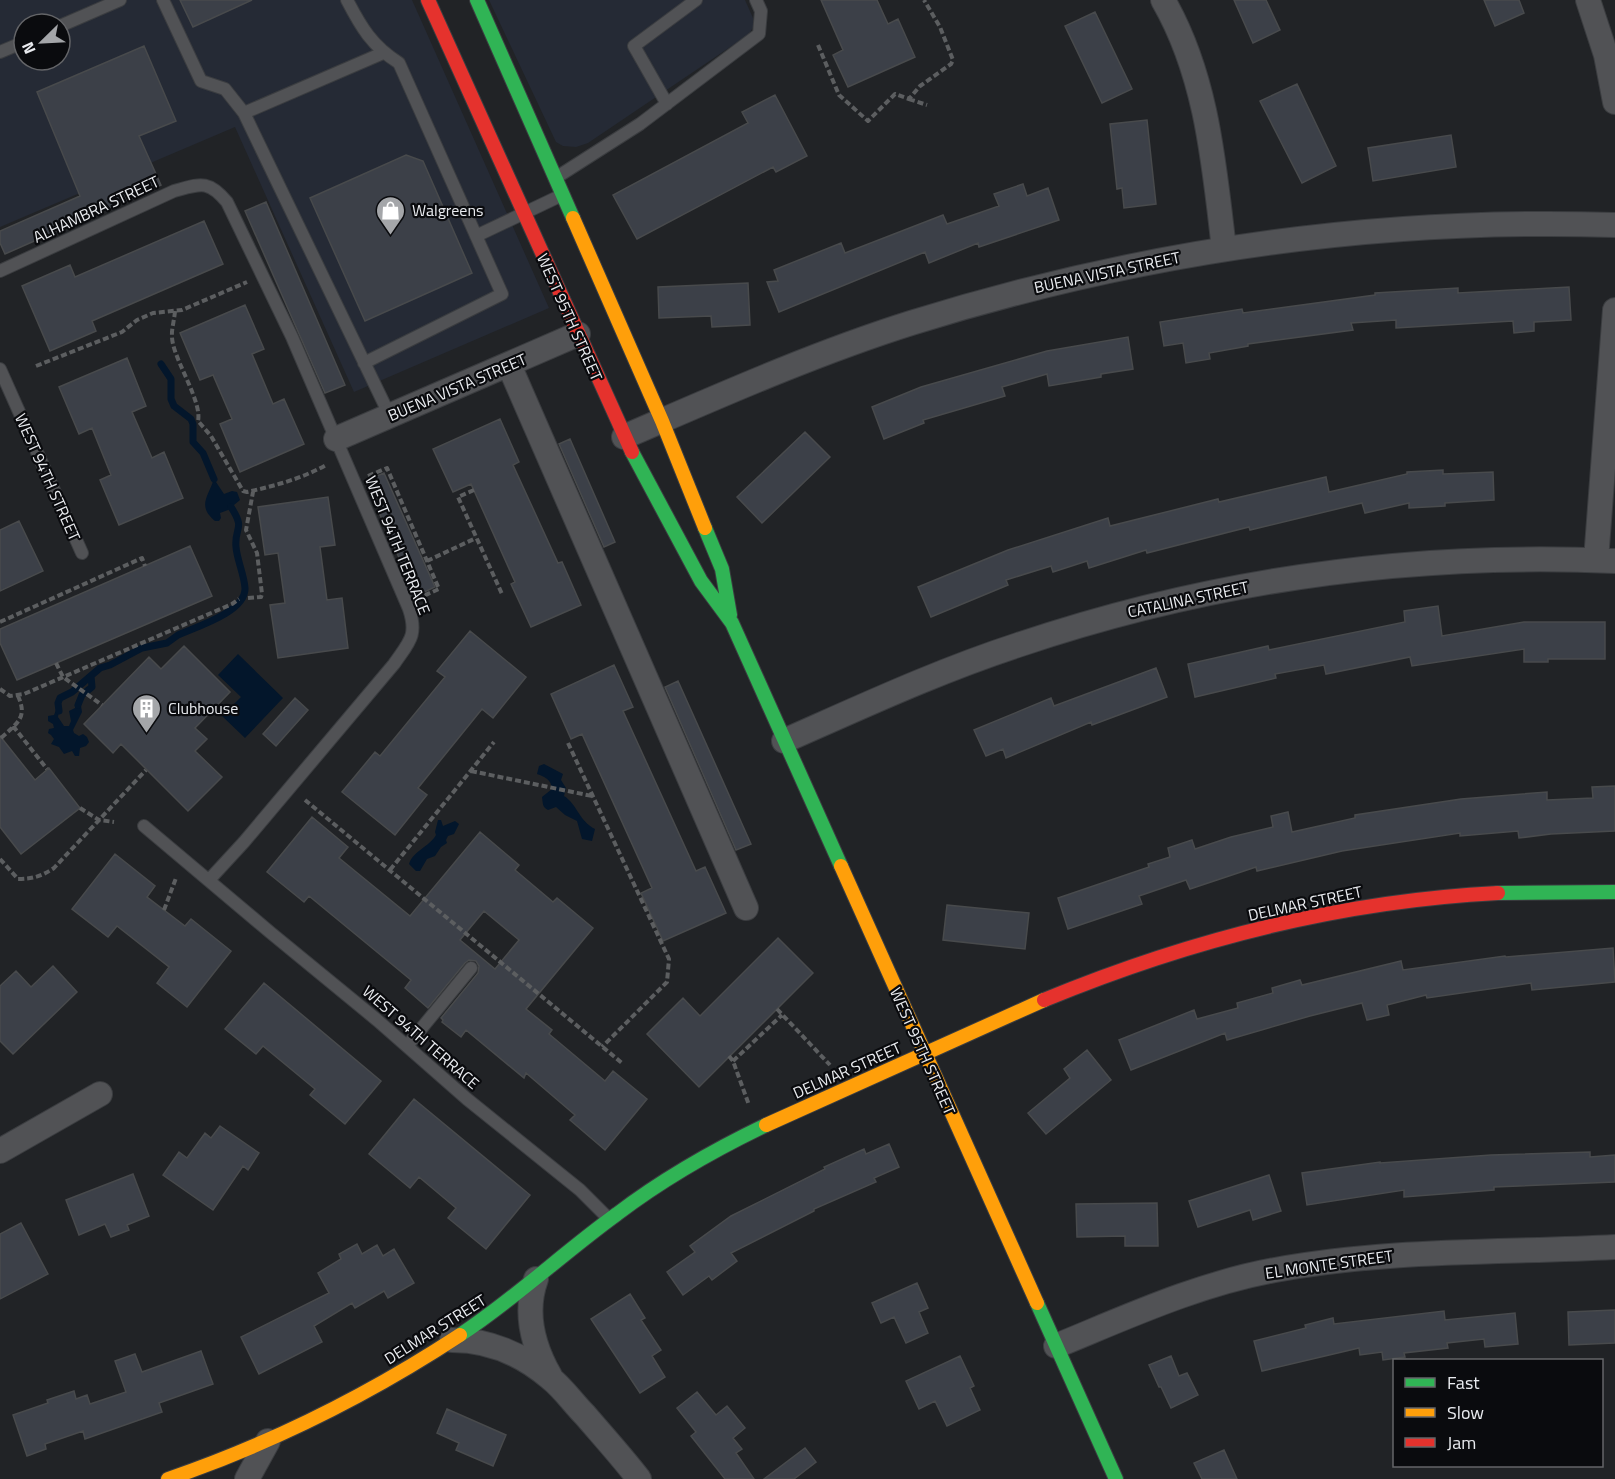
<svg xmlns="http://www.w3.org/2000/svg" width="1615" height="1479" viewBox="0 0 1615 1479" font-family="'Titillium Web',sans-serif">
<style>
.built{fill:#252a35;fill-rule:evenodd}
.water{fill:#03162b}
.lines{fill:none;stroke-linecap:round;stroke-linejoin:round}
.stream{stroke:#03162b;stroke-width:7}
.building{fill:#3c4048;stroke:#484a4c;stroke-width:1.5;fill-rule:evenodd}
.lane-casing{stroke:#3b3d40;stroke-width:14}
.street-casing{stroke:#3b3d40;stroke-width:26}
.fast-casing{stroke:#3b3d40;stroke-width:16}
.slow-casing{stroke:#3b3d40;stroke-width:16}
.jam-casing{stroke:#3b3d40;stroke-width:16}
.path{stroke:#5c5e60;stroke-width:4;stroke-dasharray:6 3;stroke-linecap:butt}
.lane{stroke:#515255;stroke-width:12}
.street{stroke:#515255;stroke-width:24}
.fast{stroke:#30b455;stroke-width:14}
.slow{stroke:#ff9f0a;stroke-width:14}
.jam{stroke:#e5322d;stroke-width:14}
.labels{text-anchor:middle;stroke-width:4.5;stroke-linejoin:round;paint-order:stroke}
.street-label{font-size:16px;fill:#eaecf0;stroke:#0a0b0e}
.poi-label{font-size:16px;fill:#eaecf0;stroke:#0a0b0e;text-anchor:start}
</style>
<rect width="100%" height="100%" fill="#212326"/>
<path class="built" d="M0 0H412L549 308 354 392 235 127 0 227ZM24 24H60V60H24Z
M489 0H745L753 18 754 26 748 35 588 143 576 147 563 146 556 142Z"/>
<path class="water" d="M214 479 224 494 232 491 237 492 240 500 228 510 220 513 221 518 219 521H215C197 506 208 497 214 479Z
M238 654 283 698 245 738 222 716 241 697 218 675Z
M75 704 81 706 82 712 73 730 74 733 79 736 83 734 87 737 89 742 86 746 80 748 79 756H75L72 751 64 754 59 747 51 744 54 739 51 735 48 733 49 729 54 728 53 724 48 721V716L54 715 56 710 59 711 58 717 64 726H69L71 721 69 711 75 708Z
M544 764 563 774 561 780 566 788 564 796C577 804 579 821 595 829L592 841 582 839 577 821 565 815 556 807 548 810C542 807 543 803 542 797L552 789C551 779 545 777 537 774L539 766Z
M438 820H441L443 826 455 821 459 824 454 834 448 836 446 840 447 843 441 847 435 856 427 859 420 871H416L409 864C413 851 429 847 436 835L435 832Z"/>
<g class="lines">
<path class="stream" d="M161 364 171 379V399L174 406 191 419 193 424V442L203 453 214 479
M78 705 82 695 92 687 91 676
M59 711 58 703 60 698 72 692 100 668 110 665 142 648 167 643 178 635C196 627 246 612 245 588 244 574 237 560 236 547 234 527 246 530 231 507"/>
</g>
<path class="building" d="M180 0H252L193 27Z
M821 0H877L888 24 898 19 915 57 848 87 833 55 843 50Z
M1234 0H1266L1280 30 1253 43Z
M1484 0H1519L1524 13 1495 26Z
M1095 12 1132 89 1102 103 1065 26Z
M144 46 176 121 139 136 161 185 5 254 0 243V231L80 196 37 92Z
M1297 84 1336 166 1302 183 1260 101Z
M775 95 807 156 776 172 773 167 637 239 613 195 748 123 742 112Z
M1147 120 1156 204 1124 208 1122 188 1117 189 1110 124Z
M1451 135 1456 167 1373 181 1368 148Z
M406 155 423 161 472 273 365 321 310 198Z
M1023 184 1027 196 1048 188 1059 220 979 247 978 243 929 263 925 252 779 312 767 282 778 281 774 270 841 243 845 253 943 215 947 224 999 206 994 194Z
M266 202 345 385 325 393 245 211Z
M204 221 223 264 92 321 96 331 50 351 22 286 70 265 75 277Z
M748 283 750 325 712 327 711 316 659 318 658 287Z
M1569 287 1571 320 1534 322V331L1514 333 1513 321 1396 328V320L1351 323 1353 330 1248 344V346L1209 353 1210 359 1186 363 1183 343 1164 346 1160 322 1242 309 1243 313 1375 295V293L1458 288V293Z
M245 305 264 349 252 354 273 404 284 399 304 444 240 472 220 424 232 419 213 375 200 380 180 333Z
M1128 337 1133 369 1101 374V377L1049 386 1047 374 1002 387 1005 396 923 420 924 423 884 439 872 407 921 387 1047 351Z
M127 358 146 406 132 412 152 458 164 452 183 498 119 525 100 480 111 475 92 428 79 434 59 387Z
M500 419 519 462 513 465 558 563 562 562 581 605 531 627 511 584 515 582 471 484 453 492 433 449Z
M805 432 830 457 762 523 737 497Z
M570 439 615 542 604 547 559 444Z
M1443 470V474L1493 472 1494 500 1445 503V506L1409 508V503L1365 513 1362 503 1250 530 1249 527 1147 553 1146 550 1089 568 1087 561 1053 572 1051 566 1006 580 1008 585 931 617 918 587 1008 550 1108 518 1110 526 1218 499 1219 502 1326 477 1329 492 1407 474V472Z
M384 473 435 587 416 596 365 481Z
M328 497 335 545 320 547 327 600 342 598 348 648 278 658 270 605 285 603 278 553 265 555 258 507Z
M19 521 43 571 0 591V530Z
M190 546 212 596 17 680 0 643V629Z
M1438 606 1442 636 1524 622H1605V659H1548V662H1524V649L1412 666 1410 657 1326 674 1324 665 1275 674 1276 678 1195 697 1188 664 1268 646 1269 650 1405 622 1404 611Z
M470 631 526 677 493 718 482 709 418 788 427 795 395 835 342 792 375 752 380 756 445 677 437 671Z
M184 646 230 692 195 728 207 739 195 751 222 777 188 811 121 744 113 753 84 724 149 657 161 669Z
M614 665 633 707 623 711 696 871 705 867 726 913 663 941 641 893 652 888 582 734 571 739 551 694Z
M1156 668 1167 697 1092 725 1091 722 1006 758 1003 749 986 756 974 730 1051 698 1054 706Z
M678 681 751 844 736 850 665 687Z
M295 698 308 710 276 746 263 734Z
M0 736 35 780 49 768 80 808 21 854 0 827Z
M1615 786V831L1551 834 1519 838 1518 831 1460 836V833L1342 851 1257 871 1256 867 1190 889 1186 880 1139 896 1142 904 1068 929 1058 898 1149 867 1148 864 1170 857 1168 848 1192 840 1195 849 1231 837 1273 827 1271 816 1288 812 1292 832 1355 818V815L1461 799 1547 792V800L1593 798 1592 787Z
M312 817 348 847 339 858 410 916 480 832 519 865 515 870 553 902 557 898 593 928 526 1009 552 1030 549 1034 605 1081 613 1071 647 1099 605 1150 570 1120 575 1115 526 1073 524 1078 466 1030 461 1037 442 1022 443 1020 441 1018 478 973 479 966 476 961 469 960 465 963 428 1008 405 988 411 980 309 896 304 902 267 872ZM484 911 519 940 495 969 460 940Z
M115 854 155 886 147 897 185 926 191 919 231 951 187 1007 157 983 169 967 117 926 108 937 72 909Z
M947 905 1029 913 1025 949 943 940Z
M778 938 813 973 699 1087 647 1034 683 998 700 1016Z
M1613 948 1615 982 1532 990 1531 983 1427 998 1426 995 1387 1005 1389 1015 1367 1020 1362 1003 1310 1016 1227 1040 1225 1033 1131 1070 1119 1040 1194 1010 1197 1019 1238 1008 1237 1003 1273 993 1272 988 1300 980 1302 985 1401 961 1403 970 1505 956 1506 957Z
M53 966 77 992 13 1054 0 1041V986L16 971 31 987Z
M264 983 381 1081 345 1124 310 1095 315 1089 263 1046 256 1054 225 1029Z
M1087 1050 1111 1080 1046 1134 1028 1113 1070 1078 1064 1069Z
M414 1099 530 1195 486 1249 448 1218 456 1208 419 1177 410 1188 369 1154Z
M220 1126 259 1153 248 1170 243 1166 213 1210 163 1175 179 1152 187 1158 205 1133 211 1138Z
M889 1144 899 1167 874 1178 876 1182 814 1209V1211L731 1253 737 1261 712 1280 709 1276 683 1295 667 1272 695 1252 690 1246 731 1216 825 1169 824 1167 864 1149 866 1154Z
M1590 1152V1157L1615 1155V1182L1494 1187V1190L1404 1197V1190L1307 1205 1302 1173 1380 1162V1163L1491 1155Z
M133 1174 149 1216 127 1225 129 1230 111 1237 105 1224 79 1235 66 1200Z
M1269 1175 1281 1211 1253 1220 1250 1210 1198 1227 1189 1201Z
M1157 1203 1158 1246H1125V1236L1077 1237 1076 1204Z
M21 1223 48 1274 0 1299V1234Z
M357 1244 362 1254 377 1245 383 1256 394 1249 414 1283 388 1298 384 1291 355 1308 352 1303 314 1326 322 1342 259 1374 241 1337 329 1293 318 1273 341 1259 339 1254Z
M917 1283 928 1308 919 1312 928 1333 906 1343 894 1317 881 1323 872 1303Z
M630 1294 645 1318 641 1320 661 1350 652 1356 665 1377 640 1393 591 1319Z
M1615 1310V1343L1569 1345 1568 1312Z
M1444 1311 1445 1320 1515 1313 1518 1344 1485 1347 1484 1339 1447 1343 1448 1348 1404 1353 1405 1357 1383 1360 1382 1352 1360 1355 1359 1348 1262 1371 1254 1341 1306 1328 1305 1325 1333 1318 1334 1324Z
M201 1351 213 1384 159 1403 162 1412 85 1439 83 1431 45 1444 46 1449 27 1456 13 1415 48 1403 47 1400 74 1391 76 1399 87 1395 90 1404 126 1392 115 1361 135 1354 142 1372Z
M960 1356 974 1386 970 1388 980 1410 947 1426 935 1401 919 1409 906 1381Z
M1171 1356 1179 1376 1187 1373 1198 1395 1171 1408 1161 1387H1159L1149 1365Z
M697 1392 716 1415 727 1406 745 1428 733 1438 742 1449 736 1453 754 1479H725L691 1436 696 1432 677 1408Z
M447 1409 506 1435 493 1466 456 1450 459 1443 437 1433Z
M805 1448 816 1462 794 1479H764Z
M1224 1450 1237 1479H1202L1194 1463Z"/>
<g class="lines">
<defs>
<path id="lane" d="M163 0 201 81 225 89 244 113 390 416
M347 0C361 27 372 46 399 63L502 294 364 363
M60 26 120 0
M0 52 24 42
M667 104 634 46 696 0
M244 113 383 53
M557 177 640 124 759 34 761 11 756 0
M476 236 562 195
M0 271 174 191C200 184 208 179 227 202L292 337 409 609C418 636 409 642 394 664L244 842 209 880
M0 369 82 553
M144 826 271 933 377 1020 467 1099 580 1190 608 1218
M407 1046 471 968"/>
<path id="street" d="M1163 0C1207 76 1214 164 1224 249
M1588 0 1606 55 1615 102
M509 365 746 908
M624 437C719 396 813 354 911 323 1142 251 1373 217 1615 225
M336 439 578 334
M1596 560 1615 310
M784 741C861 707 938 671 1018 645 1211 580 1412 552 1615 561
M0 1151 100 1094
M536 1279C524 1312 533 1346 550 1376
M452 1340C488 1340 522 1354 550 1378 563 1388 573 1403 585 1415 603 1436 622 1457 639 1479
M1056 1346C1127 1317 1198 1284 1275 1270 1387 1249 1502 1253 1615 1247
M247 1479 268 1441"/>
<path id="fast" d="M477 0 573 218
M632 452 701 581 732 623 841 866
M705 528 722 569 730 615
M1498 893 1615 892
M1037 1303 1116 1479
M460 1335C516 1298 563 1253 617 1214 663 1179 714 1150 766 1125"/>
<path id="slow" d="M573 218 662 421 705 528
M841 866 1037 1303
M766 1125 1044 1000
M168 1479C270 1444 370 1394 460 1335"/>
<path id="jam" d="M428 0 632 452
M1044 1000C1189 940 1341 901 1498 893"/>
</defs>
<use href="#lane" class="lane-casing"/>
<use href="#street" class="street-casing"/>
<use href="#fast" class="fast-casing"/>
<use href="#slow" class="slow-casing"/>
<use href="#jam" class="jam-casing"/>
<path class="path" d="M818 45 839 95 868 121 895 94 909 99 920 86 951 64 953 60 940 27 924 0
M909 99 927 105
M175 311C174 324 170 331 173 344 178 366 202 403 198 421L211 436 243 491 247 492C274 486 301 479 326 465
M36 366 122 332 137 320 153 313 182 310 247 282
M368 476 387 468 439 589 421 597
M474 490 458 497 502 594
M427 561 476 538
M248 598 261 597 262 594 257 553 246 530 253 492
M0 622 142 558 145 566
M56 663 63 677 102 705
M0 689 10 696 24 694 232 604 239 599
M13 726 47 769
M1 738C17 723 28 718 18 696
M568 743 669 959 667 982 602 1047
M471 771 592 796
M305 800 622 1063
M80 808 99 820 114 822
M0 859 18 879C33 879 42 876 54 868L146 770
M390 870 494 742
M164 910 176 878
M777 1009 830 1065
M729 1056 733 1061 749 1105
M733 1061 782 1015"/>
<use href="#lane" class="lane"/>
<use href="#street" class="street"/>
<use href="#fast" class="fast"/>
<use href="#slow" class="slow"/>
<use href="#jam" class="jam"/>
</g>
<defs>
<symbol id="shop-pin" viewBox="-11 -11 22 30"><path d="M0 17L-7.5 6A9.5 9.5 0 1 1 7.5 6Z" fill="#a4a6a9" stroke="#0a0b0e"/><path d="M-5-2.5h2.3a2.7 3.5 0 0 1 5.4 0H5L5.5 6h-11ZM-1.5-2.5h3a1.5 2.3 0 0 0-3 0Z" fill="#fff"/></symbol>
<symbol id="building-pin" viewBox="-11 -11 22 30"><path d="M0 17L-7.5 6A9.5 9.5 0 1 1 7.5 6Z" fill="#a4a6a9" stroke="#0a0b0e"/><path d="M-4-6H4V6H1V3H-1V6H-4ZM-2.5-4.3h1.7v1.8h-1.7ZM.8-4.3h1.7v1.8H.8ZM-2.5-1h1.7V.8h-1.7ZM.8-1h1.7V.8H.8Z" fill="#fff"/></symbol>
</defs>
<g fill-rule="evenodd">
<use href="#shop-pin" x="374" y="194" width="33" height="45"/>
<use href="#building-pin" x="130" y="692" width="33" height="45"/>
</g>
<g class="labels">
<g class="street-label">
<text transform="translate(96 209) rotate(-25)" y="6">ALHAMBRA STREET</text>
<text transform="translate(1107 272) rotate(-12)" y="6">BUENA VISTA STREET</text>
<text transform="translate(570 317) rotate(66)" y="6">WEST 95TH STREET</text>
<text transform="translate(457 387) rotate(-23)" y="6">BUENA VISTA STREET</text>
<text transform="translate(48 477) rotate(66)" y="6">WEST 94TH STREET</text>
<text transform="translate(398 545) rotate(68)" y="6">WEST 94TH TERRACE</text>
<text transform="translate(1188 599) rotate(-12)" y="6">CATALINA STREET</text>
<text transform="translate(1305 903) rotate(-12)" y="6">DELMAR STREET</text>
<text transform="translate(421 1037) rotate(41)" y="6">WEST 94TH TERRACE</text>
<text transform="translate(923 1051) rotate(66)" y="6">WEST 95TH STREET</text>
<text transform="translate(847 1070) rotate(-24)" y="6">DELMAR STREET</text>
<text transform="translate(1329 1264) rotate(-8)" y="6">EL MONTE STREET</text>
<text transform="translate(435 1329) rotate(-32)" y="6">DELMAR STREET</text>
</g>
<g class="poi-label">
<text x="412" y="216">Walgreens</text>
<text x="168" y="714">Clubhouse</text>
</g>
</g>
<rect x="1393" y="1359" width="210" height="108" fill="#0a0b0e" stroke="#646568" stroke-width="1.5"/>
<rect x="1405" y="1378" width="30" height="9" fill="#30b455" stroke="#646568" stroke-width="1.5"/>
<text x="1447" y="1389" font-size="18" fill="#eaecf0">Fast</text>
<rect x="1405" y="1408" width="30" height="9" fill="#ff9f0a" stroke="#646568" stroke-width="1.5"/>
<text x="1447" y="1419" font-size="18" fill="#eaecf0">Slow</text>
<rect x="1405" y="1438" width="30" height="9" fill="#e5322d" stroke="#646568" stroke-width="1.5"/>
<text x="1447" y="1449" font-size="18" fill="#eaecf0">Jam</text>
<g transform="translate(42 42) rotate(246)"><circle r="28" fill="#0a0b0e" stroke="#646568" stroke-width="1.5"/>
<path d="M0-4.5L10 22L0 15L-10 22Z" fill="#a4a6a9"/>
<text y="-9" font-size="16" font-weight="bold" text-anchor="middle" fill="#eaecf0">N</text>
</g>
</svg>
